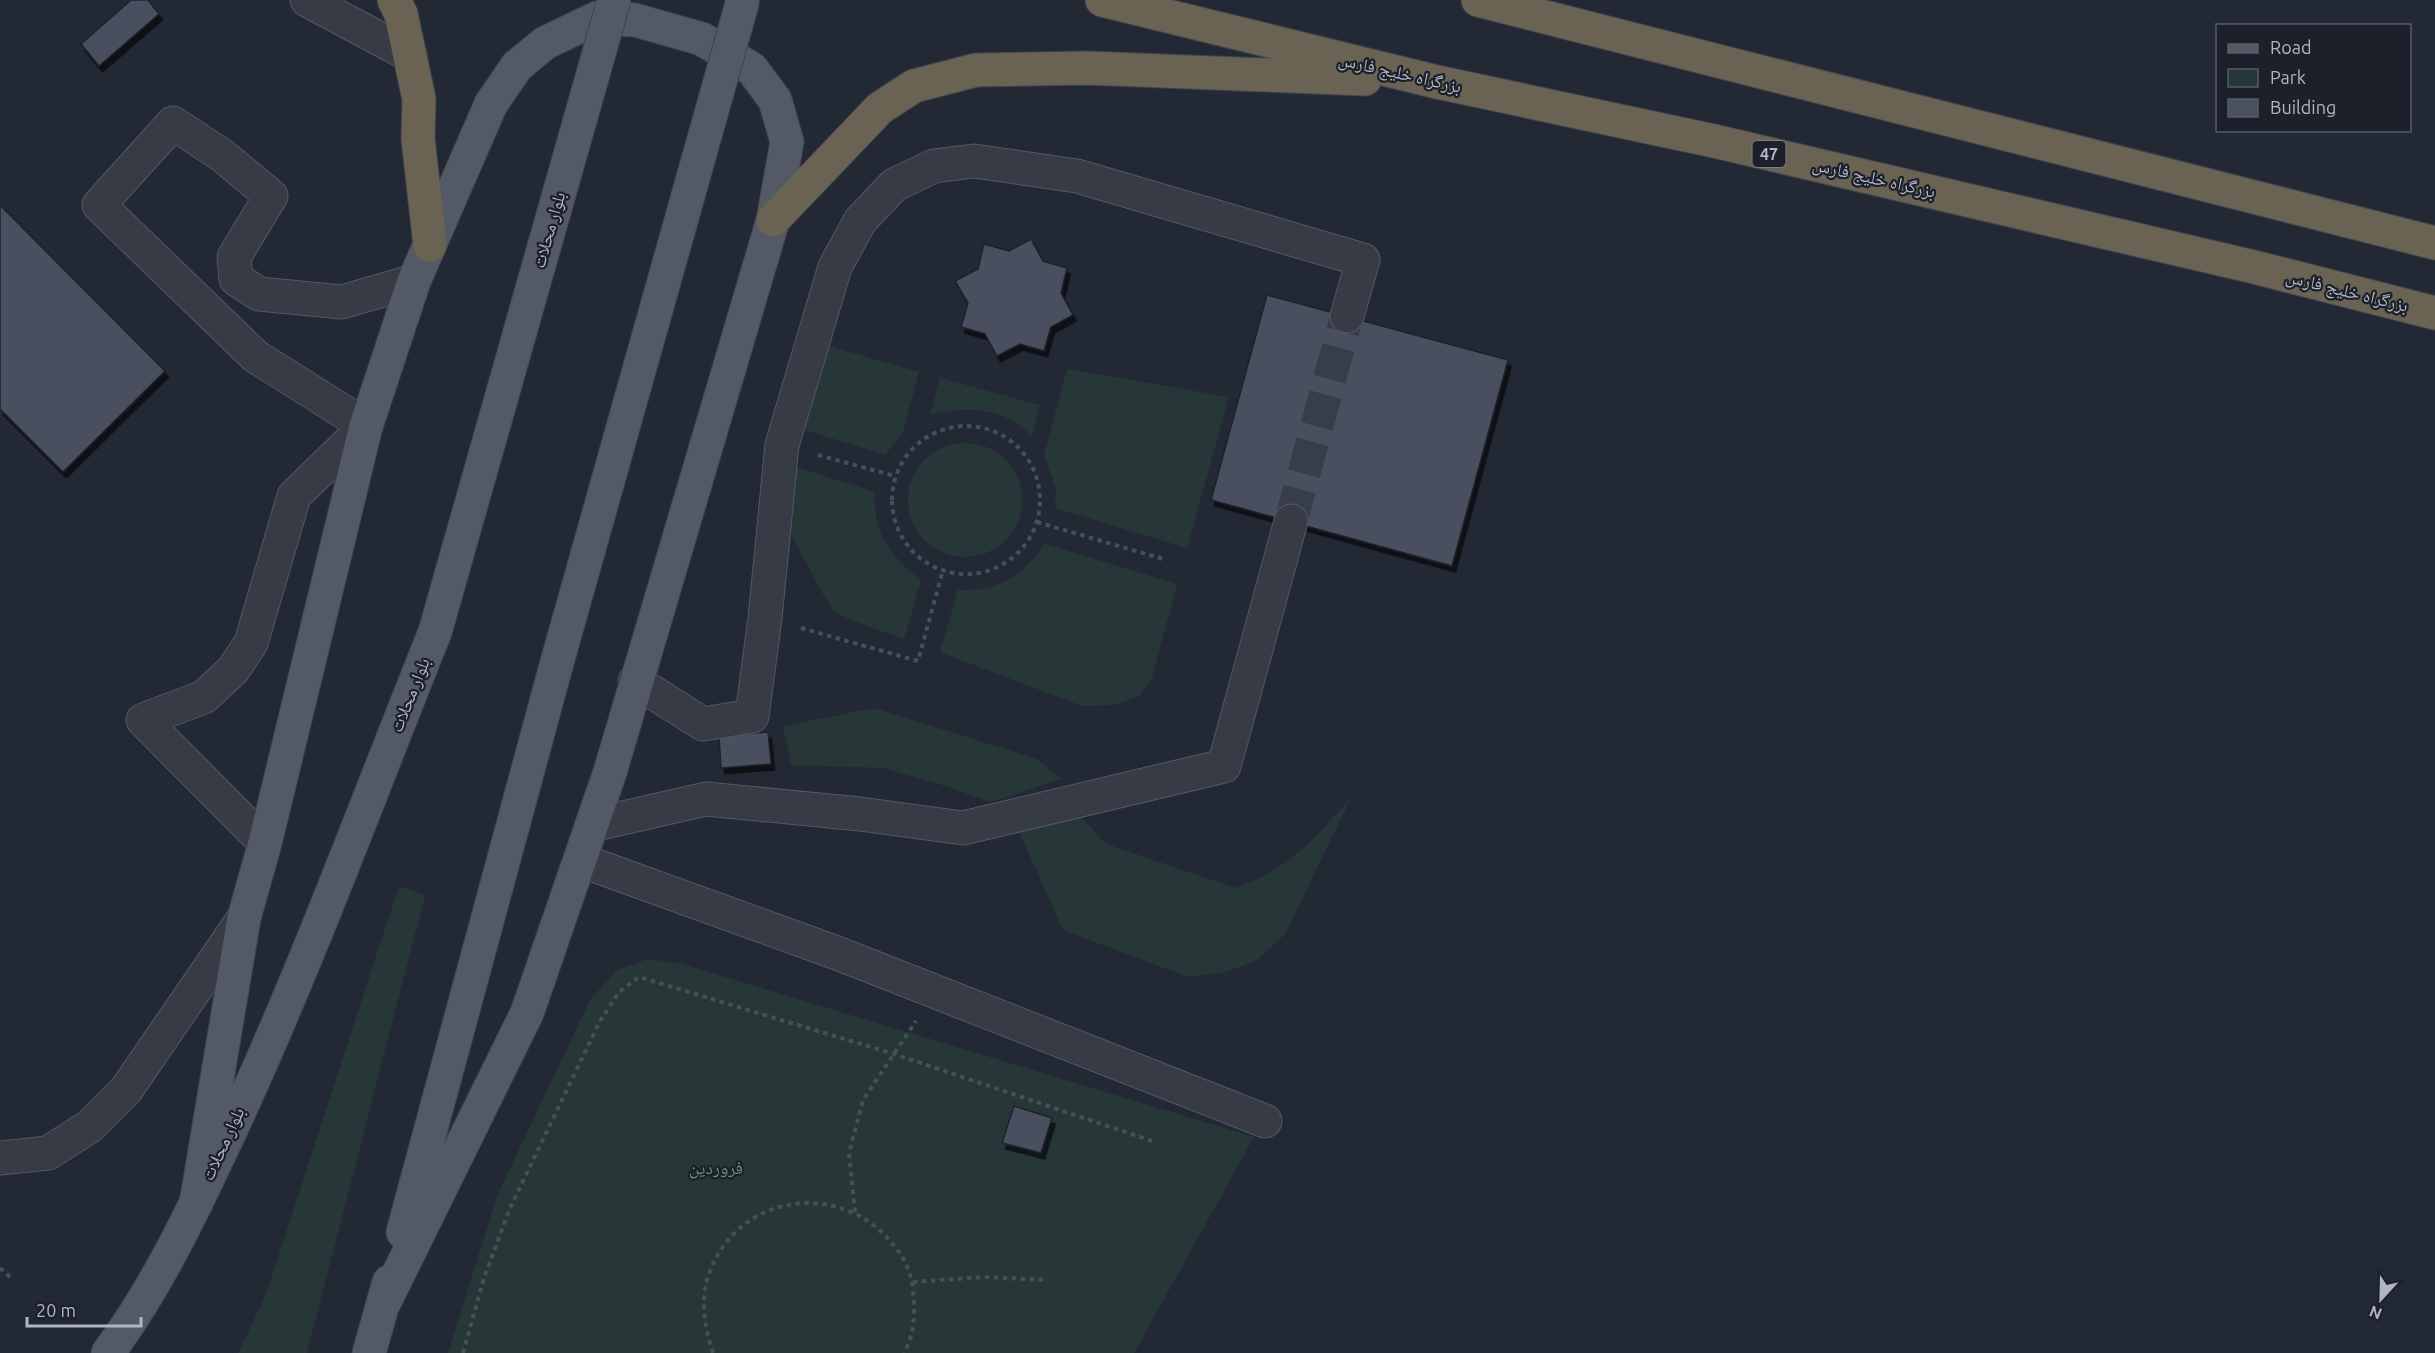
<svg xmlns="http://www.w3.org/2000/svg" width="2435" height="1353" viewBox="0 0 2435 1353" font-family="Ubuntu,'Noto Naskh Arabic',sans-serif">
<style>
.green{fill:#273738}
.building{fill:#49505e;stroke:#1d222c;stroke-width:1.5;filter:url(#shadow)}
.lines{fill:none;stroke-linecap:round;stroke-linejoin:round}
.minor-tunnel{stroke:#383e49;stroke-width:33;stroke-dasharray:33 16;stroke-linecap:butt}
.minor-casing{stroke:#535963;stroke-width:35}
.major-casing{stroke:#3f444f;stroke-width:35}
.highway-casing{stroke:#404650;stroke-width:35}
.path{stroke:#445255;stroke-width:4;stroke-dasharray:4.5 4.5;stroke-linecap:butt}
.minor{stroke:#363b45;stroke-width:33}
.major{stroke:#545a65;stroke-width:33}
.highway{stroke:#6a6354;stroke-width:33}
.major-bridge-casing{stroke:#3f444f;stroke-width:35;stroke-linecap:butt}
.major-bridge{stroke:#545a65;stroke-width:33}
.labels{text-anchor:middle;stroke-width:4.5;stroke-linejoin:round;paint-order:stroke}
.shield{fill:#1b202a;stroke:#838994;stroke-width:1.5}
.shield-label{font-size:16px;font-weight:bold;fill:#b0b6c2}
.street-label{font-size:18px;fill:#b0b6c2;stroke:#1b202a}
.park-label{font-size:18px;fill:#6b8f75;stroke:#1b202a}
</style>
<defs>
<filter id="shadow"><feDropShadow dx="3.5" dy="6" stdDeviation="0" flood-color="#0009"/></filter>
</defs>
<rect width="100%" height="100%" fill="#232934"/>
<path class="green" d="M829 346 919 372 903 432 885 455 805 430Z
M1067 369 1229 397 1187 548 1055 508 1056 489 1044 455Z
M940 378 1040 405 1032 437C1006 406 965 406 930 415Z
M908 500a57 57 0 1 1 114 0a57 57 0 1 1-114 0Z
M796 467 875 492C873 533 889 555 921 580L904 639 851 620 834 611 821 591 788 528Z
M1045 544 1177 584 1152 678 1139 696 1113 705 1082 706 940 652 958 590C1000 591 1021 576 1045 544Z
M874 708 1037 759 1061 779 991 802 939 784 883 768 791 765 783 726Z
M1351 798 1285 934 1257 960 1226 972 1188 977 1063 930 1017 827 1080 816 1106 844 1236 888C1293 866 1311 841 1351 798Z
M399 886 425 895 307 1353H238L265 1297Z
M648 959 682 964 1254 1137 1134 1353H448L497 1196 590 1000 617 970Z"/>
<path class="building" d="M131 0H148L159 14 99 66 81 44Z
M0 205 165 371 63 472 0 409Z
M1031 239 1043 261 1067 268 1061 293 1073 315 1051 327 1044 351 1020 344 997 356 985 334 961 327 968 303 955 281 978 269 984 244 1009 251Z
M1267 295 1508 360 1452 566 1211 500Z
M768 732 771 764 721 768 719 736Z
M1014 1106 1052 1118 1041 1153 1002 1143Z"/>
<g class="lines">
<path class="minor-tunnel" d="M1291 521 1347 316"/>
<defs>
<path id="minor" d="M307 0 410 55
M635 681 703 724 752 716 765 618 782 445 835 267 860 221 894 185 934 166 974 161 1077 176 1363 260 1347 316
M592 825 706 799 860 814 963 828 1224 766 1291 521
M265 843 143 720 204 697 233 670 251 643 294 496 366 426 255 356 99 205 173 123 223 156 271 196 234 257 236 279 259 294 342 302 414 281
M580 860 837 953 1265 1121
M0 1158 48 1153 90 1126 126 1090 244 918"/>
<path id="major" d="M196 1204 244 918 265 843 366 426 414 281 491 104 517 66 545 43 597 18 635 20 702 39 752 69 775 100 787 142 773 220 610 772 527 1013 384 1303
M403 1232 556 666
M108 1353C160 1283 197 1202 234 1123 308 963 369 796 435 632
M369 1353 389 1282"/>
<path id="highway" d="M394 0 401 14 419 99 418 139 430 245
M1102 0 1437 82 1714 141 2254 267 2435 313
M1478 0 2435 243
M773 220 880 108 914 86 976 70 1087 68 1365 79"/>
</defs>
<use href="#minor" class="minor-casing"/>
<use href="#major" class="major-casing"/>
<use href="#highway" class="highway-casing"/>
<path class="path" d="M892 500a74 74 0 1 1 148 0a74 74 0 1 1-148 0Z
M818 455 895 476
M1037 522 1163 559
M801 628 918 661 943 570
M855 1212 849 1153 863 1100 916 1021
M0 1268 11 1278
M913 1282 983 1277 1048 1280
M463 1353 484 1278 510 1208 600 1021 619 992 639 977 894 1054 1152 1141
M713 1353C705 1329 700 1302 708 1277 734 1195 837 1178 891 1242 903 1255 912 1273 913 1291 915 1312 915 1334 904 1353"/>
<use href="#minor" class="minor"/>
<use href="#major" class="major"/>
<use href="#highway" class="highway"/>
<defs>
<path id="major-bridge" d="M435 632 614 0
M556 666 743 0"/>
</defs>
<use href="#major-bridge" class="major-bridge-casing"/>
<use href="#major-bridge" class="major-bridge"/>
</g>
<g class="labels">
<rect class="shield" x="1752.5" y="141" width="33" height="26" rx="4.5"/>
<g class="shield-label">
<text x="1769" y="160">47</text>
</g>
<g class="street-label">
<text transform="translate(1400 73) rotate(13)" y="6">بزرگراه خلیج فارس</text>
<text transform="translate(1874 178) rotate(13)" y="6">بزرگراه خلیج فارس</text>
<text transform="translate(549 230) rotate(-74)" y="6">بلوار محلات</text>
<text transform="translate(2347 291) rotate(14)" y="6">بزرگراه خلیج فارس</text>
<text transform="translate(410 695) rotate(-68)" y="6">بلوار محلات</text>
<text transform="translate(223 1144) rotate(-65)" y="6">بلوار محلات</text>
</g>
<g class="park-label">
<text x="716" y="1174">فروردین</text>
</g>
</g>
<rect x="2216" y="24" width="195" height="108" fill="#1b202a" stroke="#575c67" stroke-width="1.5"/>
<rect x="2228" y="44" width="30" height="9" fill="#545a65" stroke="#575c67" stroke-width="1.5"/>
<text x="2270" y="54" font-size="18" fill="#b0b6c2">Road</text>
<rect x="2228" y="69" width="30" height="18" fill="#273738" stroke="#575c67" stroke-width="1.5"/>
<text x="2270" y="84" font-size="18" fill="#b0b6c2">Park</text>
<rect x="2228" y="99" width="30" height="18" fill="#49505e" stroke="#575c67" stroke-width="1.5"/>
<text x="2270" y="114" font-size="18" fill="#b0b6c2">Building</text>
<g transform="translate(2381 1299) rotate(202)" stroke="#1b202a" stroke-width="4.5" paint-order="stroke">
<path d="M0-4.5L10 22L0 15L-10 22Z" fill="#b0b6c2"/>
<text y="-9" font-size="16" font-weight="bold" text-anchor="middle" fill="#b0b6c2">N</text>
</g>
<path d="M27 1317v9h114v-9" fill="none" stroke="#b0b6c2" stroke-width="3"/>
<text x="36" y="1317" font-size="18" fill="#b0b6c2" stroke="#1b202a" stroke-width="4.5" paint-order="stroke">20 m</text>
</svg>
